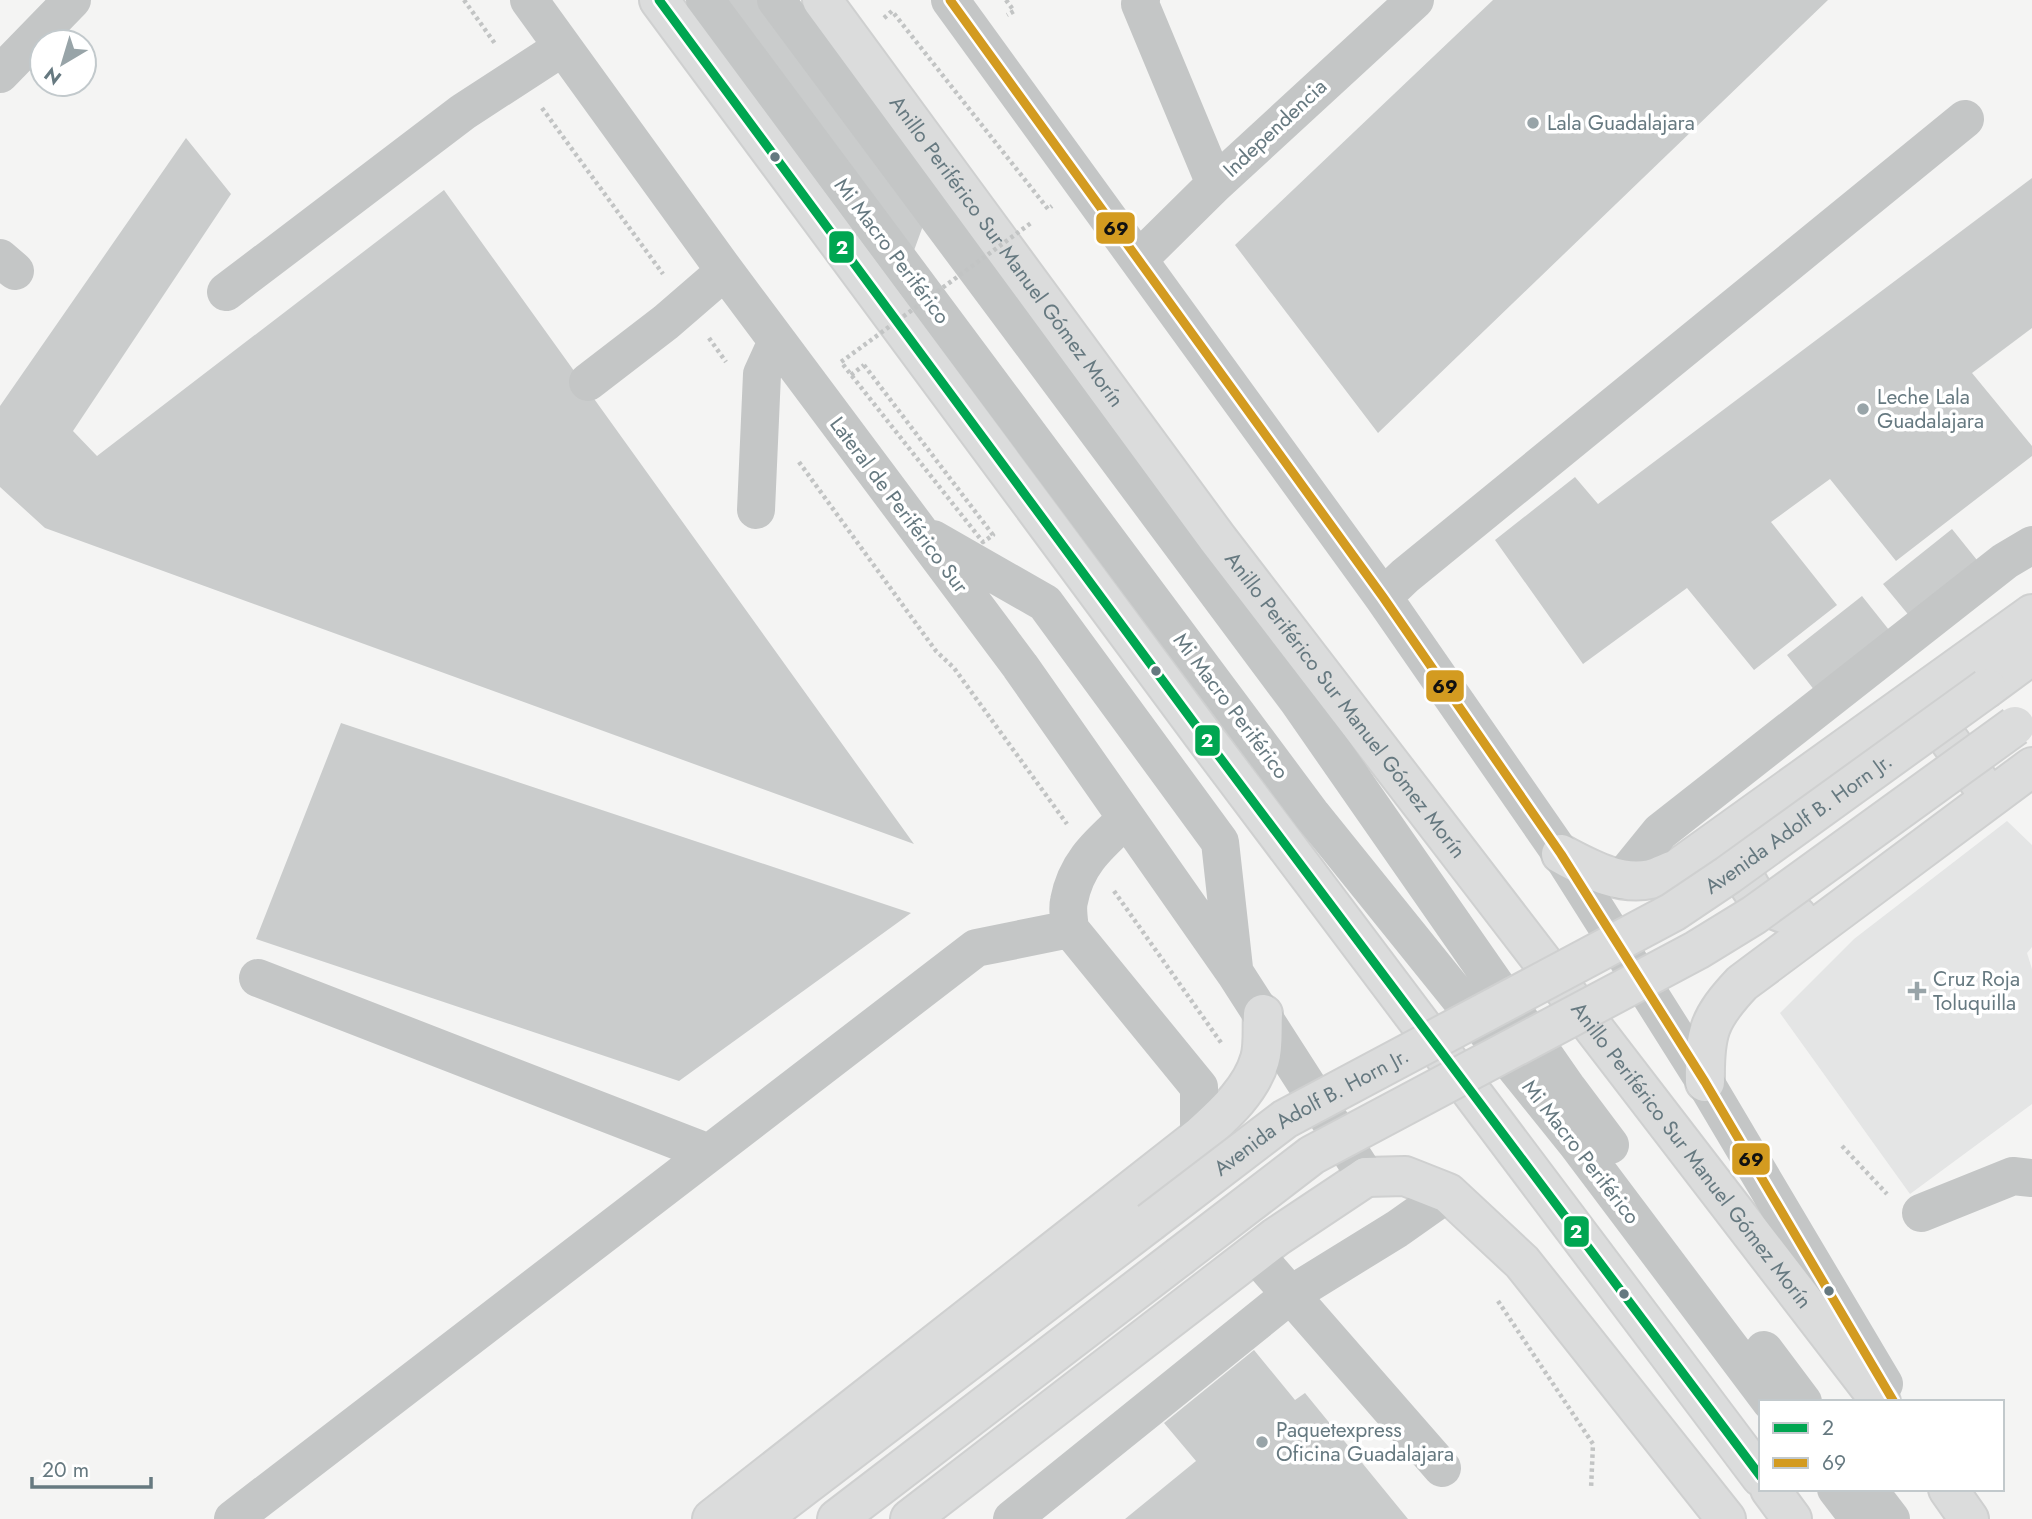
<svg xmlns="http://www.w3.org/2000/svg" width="2032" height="1519" viewBox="0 0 2032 1519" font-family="Jost,sans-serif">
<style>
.built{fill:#e4e5e5}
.building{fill:#cacccc}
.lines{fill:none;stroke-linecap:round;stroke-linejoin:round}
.major-casing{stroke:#cfd0d0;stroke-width:42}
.highway-casing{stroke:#cfd0d0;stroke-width:42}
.path{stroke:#c2c4c4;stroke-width:4.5;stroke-dasharray:3.5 3.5;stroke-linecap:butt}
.minor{stroke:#c4c6c6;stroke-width:38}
.major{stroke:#dbdcdc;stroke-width:38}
.highway{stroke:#dbdcdc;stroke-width:38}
.major-bridge-casing{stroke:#cfd0d0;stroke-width:42;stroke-linecap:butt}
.path-bridge{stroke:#c2c4c4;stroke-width:4.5;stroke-dasharray:3.5 3.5;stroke-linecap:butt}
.major-bridge{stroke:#dbdcdc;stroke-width:38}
.bus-1-casing{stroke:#fff;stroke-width:14}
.bus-2-casing{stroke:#fff;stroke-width:14}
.bus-1{stroke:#00a651;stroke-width:9}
.bus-2{stroke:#d39b20;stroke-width:9}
.poi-dot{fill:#98a4a8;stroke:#fff;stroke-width:2.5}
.bus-dot{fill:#667980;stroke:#fff;stroke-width:2.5}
.labels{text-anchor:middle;stroke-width:7;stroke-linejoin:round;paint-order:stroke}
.poi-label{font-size:21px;fill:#667980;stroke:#fff;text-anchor:start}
.street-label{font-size:21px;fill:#667980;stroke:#fff}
.line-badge{stroke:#fff;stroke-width:2.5}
.badge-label{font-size:19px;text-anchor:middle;font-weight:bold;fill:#fff}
.pale-badge-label{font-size:19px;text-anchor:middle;font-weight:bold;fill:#111}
</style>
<rect width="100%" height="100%" fill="#f4f4f3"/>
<path class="built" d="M2007 821 2032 845V947L2027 953 2032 969V1104L1910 1194 1780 1013 1854 939Z"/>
<path class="building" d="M720 0H759L924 223 912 256Z
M1493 0H1828L1378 433 1235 245Z
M186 138 231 194 73 431 97 456 444 190 914 844 45 528 0 487V406Z
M2032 178V328L1972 373 2032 446V456L1896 561 1830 479 1771 522 1837 605 1754 670 1687 588 1583 664 1495 540 1575 477 1598 504Z
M1952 529 1985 570 1916 624 1883 584Z
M1862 596 1897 640 1822 700 1787 655Z
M341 723 911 913 679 1081 256 939Z
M1254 1350 1295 1400 1305 1393 1408 1519H1125L1196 1461 1164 1423Z"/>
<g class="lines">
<defs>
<path id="major" d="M1987 688 2032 655
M1918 697 1985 790
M1749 834C1730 872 1756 912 1797 916
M1561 854C1588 868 1618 886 1651 879 1659 877 1668 872 1677 869L2032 614
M1705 1082C1704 1033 1709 1018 1742 983L2032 767
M712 1519 1199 1137C1223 1115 1251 1091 1260 1059 1264 1046 1262 1028 1263 1014
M761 1519 1150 1222
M837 1519 1179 1257
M910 1519 1276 1237 1366 1177"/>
<g id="highway">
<path d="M659 0 1203 735 1761 1477"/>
<path id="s1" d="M822 0 1217 538 1881 1402"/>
<path d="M1366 1177 1405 1176 1448 1193 1522 1262 1726 1519"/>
<path d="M1770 1489 1792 1519"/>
<path d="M1948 1489 1969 1519"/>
</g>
</defs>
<use href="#major" class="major-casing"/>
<use href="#highway" class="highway-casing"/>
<path class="path" d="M464 0 496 45
M1006 0 1014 11 1007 15
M884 18 892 11 1048 209 1052 206
M542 108 663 274
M709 338 726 362
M851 375 864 365
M799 462 936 651 954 668 1067 824
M1114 891 1222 1044
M1842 1146 1887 1194
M1498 1301 1593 1444 1591 1489"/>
<path class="minor" d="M529 0 725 271 1020 666 1235 973 1366 1177
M705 0 1312 815 1577 1144 1771 1402
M776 0 1298 701 1568 1089 1610 1145
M950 0 1383 597 1561 854 1705 1082 1884 1384
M1141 0 1140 4 1215 184
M0 74 72 0
M0 258 15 271
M1139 259 1215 184 1415 0
M226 292 463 112 563 47
M588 382 666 322 725 271
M756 510 762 374 777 341
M933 539 1045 603 1220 842 1234 968
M1383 597 1405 576 1965 119
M1125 820C1099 844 1076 863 1069 901 1067 909 1069 920 1070 929L1199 1087V1137
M1621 880 1660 832 2005 561 2032 545
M258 978 709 1153
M1921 1213 2013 1176 2032 1178
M1255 1254 1442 1468
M1764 1350 1803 1402
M1836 1489 1859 1519
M1868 1489 1891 1519
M233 1519 976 948 1070 929
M1012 1519 1290 1295 1397 1229 1448 1193"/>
<use href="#major" class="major"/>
<use href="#highway" class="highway"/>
<defs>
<g id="major-bridge">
<path id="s2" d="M1150 1222 1285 1119 1673 912 1728 875 1987 688"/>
<path d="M1179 1257 1312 1155 1697 950 1754 915 2015 726"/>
</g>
</defs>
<use href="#major-bridge" class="major-bridge-casing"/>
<path class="path-bridge" d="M864 365 993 535 983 542 841 362 1031 223"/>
<use href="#major-bridge" class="major-bridge"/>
<defs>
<path id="bus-1" d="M659 0 1203 735 1761 1477"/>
<path id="bus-2" d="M950 0 1383 597 1561 854 1705 1082 1894 1402"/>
</defs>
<use href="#bus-1" class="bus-1-casing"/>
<use href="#bus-2" class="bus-2-casing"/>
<use href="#bus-1" class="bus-1"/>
<use href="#bus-2" class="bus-2"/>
</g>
<g class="poi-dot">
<circle cx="1533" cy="123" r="7"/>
<circle cx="1863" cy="409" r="7"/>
<path d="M1913.5 980.5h7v7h7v7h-7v7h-7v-7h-7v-7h7z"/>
<circle cx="1262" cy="1442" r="7"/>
</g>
<g class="bus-dot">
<circle cx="775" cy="157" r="6"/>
<circle cx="1156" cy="671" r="6"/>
<circle cx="1829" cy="1291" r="6"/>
<circle cx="1624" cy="1294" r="6"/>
</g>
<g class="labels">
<g class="poi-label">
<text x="1547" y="130">Lala Guadalajara</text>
<text x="1877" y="404">Leche Lala<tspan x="1877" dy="24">Guadalajara</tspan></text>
<text x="1933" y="986">Cruz Roja<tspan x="1933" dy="24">Toluquilla</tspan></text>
<text x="1276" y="1437">Paquetexpress<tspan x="1276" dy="24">Oficina Guadalajara</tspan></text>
</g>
<g class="street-label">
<text transform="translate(1275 128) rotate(-43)" y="7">Independencia</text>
<text transform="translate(892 251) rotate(53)" y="7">Mi Macro Periférico</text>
<text dy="7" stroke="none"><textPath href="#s1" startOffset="312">Anillo Periférico Sur Manuel Gómez Morín</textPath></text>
<text transform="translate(899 505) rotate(53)" y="7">Lateral de Periférico Sur</text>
<text dy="7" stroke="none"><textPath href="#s1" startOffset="878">Anillo Periférico Sur Manuel Gómez Morín</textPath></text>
<text transform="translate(1231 706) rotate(53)" y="7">Mi Macro Periférico</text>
<text dy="7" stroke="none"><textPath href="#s2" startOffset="763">Avenida Adolf B. Horn Jr.</textPath></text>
<text dy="7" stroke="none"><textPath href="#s2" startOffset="196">Avenida Adolf B. Horn Jr.</textPath></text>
<text transform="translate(1581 1152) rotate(52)" y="7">Mi Macro Periférico</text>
<text dy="7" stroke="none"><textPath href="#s1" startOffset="1446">Anillo Periférico Sur Manuel Gómez Morín</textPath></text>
</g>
</g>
<g class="line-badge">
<rect x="1095" y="211" width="41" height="34" rx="7" fill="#d39b20"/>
<rect x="828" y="230" width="27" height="34" rx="7" fill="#00a651"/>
<rect x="1425" y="669" width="40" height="34" rx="7" fill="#d39b20"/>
<rect x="1194" y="724" width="27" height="33" rx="7" fill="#00a651"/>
<rect x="1731" y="1142" width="40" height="34" rx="7" fill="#d39b20"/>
<rect x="1563" y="1215" width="27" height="33" rx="7" fill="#00a651"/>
</g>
<g class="badge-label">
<text x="842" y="254">2</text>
<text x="1207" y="747">2</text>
<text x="1576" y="1238">2</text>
</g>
<g class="pale-badge-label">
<text x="1116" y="235">69</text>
<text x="1445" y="693">69</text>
<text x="1751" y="1166">69</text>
</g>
<rect x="1759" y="1400" width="245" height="91" fill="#ffffff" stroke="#c2c9cc" stroke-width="2"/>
<rect x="1773" y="1423" width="35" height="10" fill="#00a651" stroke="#c2c9cc" stroke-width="2"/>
<text x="1822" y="1435" font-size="21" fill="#667980">2</text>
<rect x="1773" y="1458" width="35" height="10" fill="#d39b20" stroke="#c2c9cc" stroke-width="2"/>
<text x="1822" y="1470" font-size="21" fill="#667980">69</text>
<g transform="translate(63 63) rotate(218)"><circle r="33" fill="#ffffff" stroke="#c2c9cc" stroke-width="2"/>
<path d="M0-5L12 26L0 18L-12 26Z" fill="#98a4a8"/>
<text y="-10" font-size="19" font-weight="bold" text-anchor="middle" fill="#667980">N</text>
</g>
<path d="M32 1477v10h119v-10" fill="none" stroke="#667980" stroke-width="3.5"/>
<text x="42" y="1477" font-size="21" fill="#667980" stroke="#ffffff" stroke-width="5" paint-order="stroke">20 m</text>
</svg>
